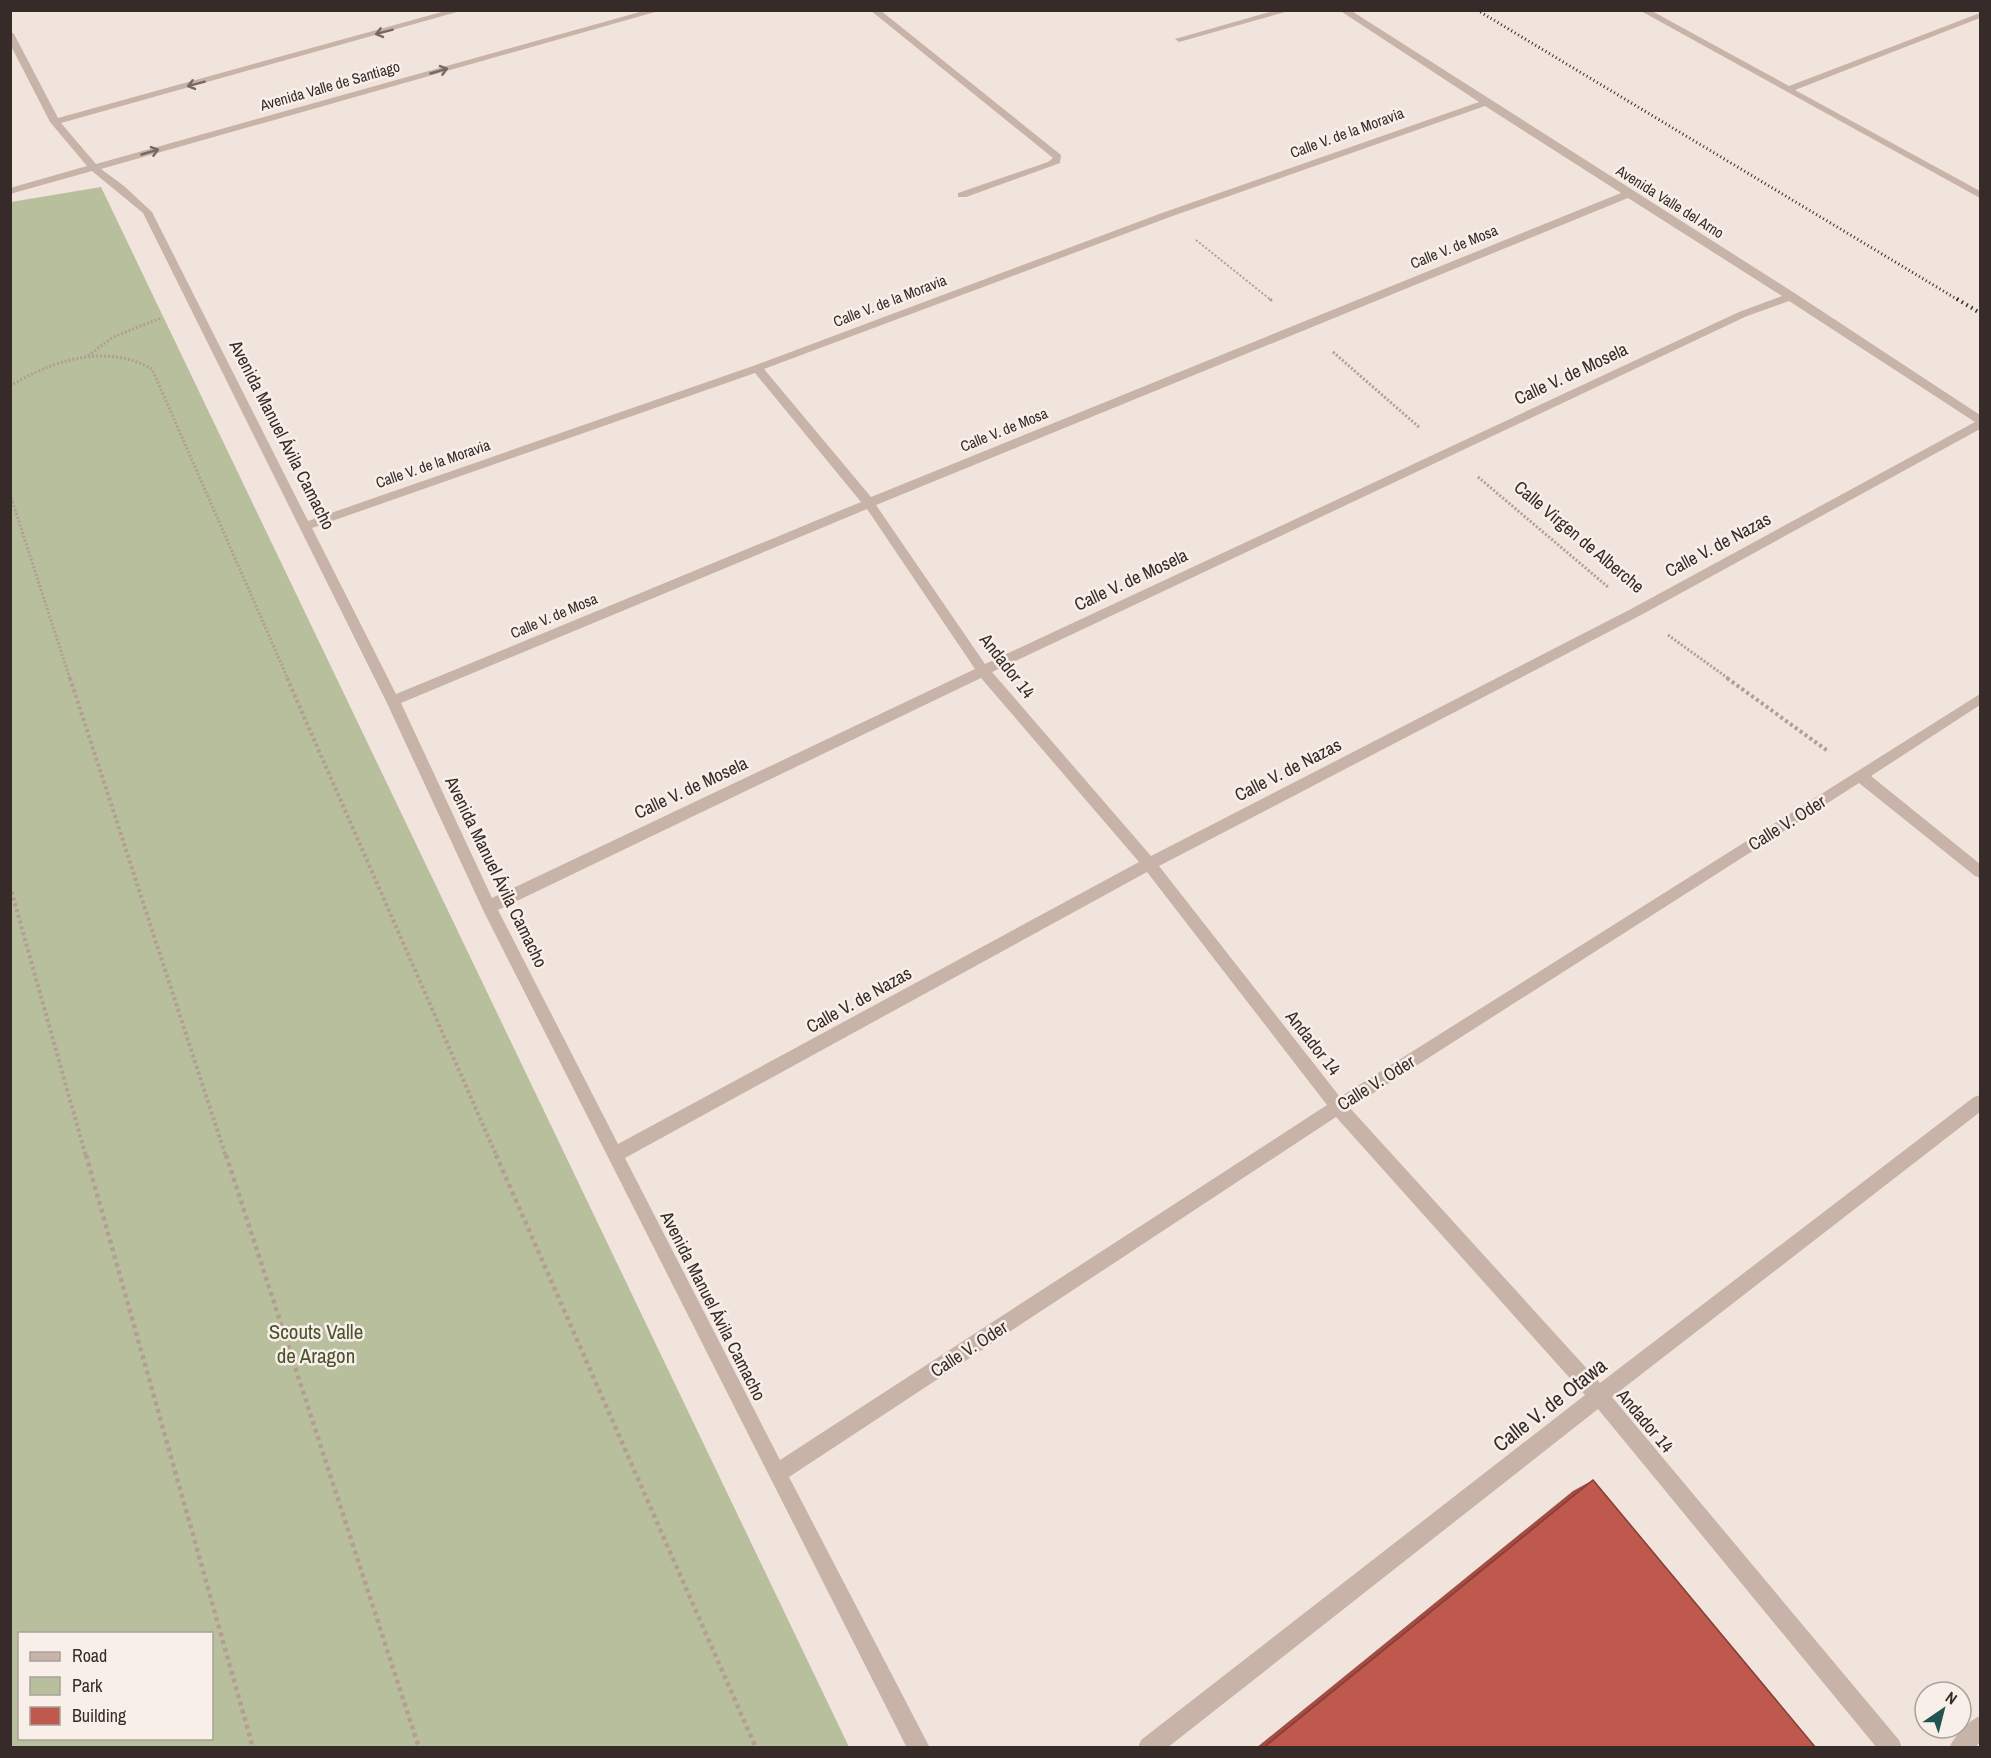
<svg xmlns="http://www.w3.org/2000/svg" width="1991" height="1758" viewBox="0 0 1991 1758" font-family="'Archivo Narrow',sans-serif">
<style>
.green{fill:#b8bf9d;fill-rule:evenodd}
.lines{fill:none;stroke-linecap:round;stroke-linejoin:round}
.path-far3{stroke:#b49d94;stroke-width:2;stroke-dasharray:2 2;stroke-linecap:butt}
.path-far2{stroke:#b49d94;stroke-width:3;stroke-dasharray:2 2;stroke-linecap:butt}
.path-far1{stroke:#b49d94;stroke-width:4;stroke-dasharray:3 3;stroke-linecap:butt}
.path{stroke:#b49d94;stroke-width:4.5;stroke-dasharray:4 4;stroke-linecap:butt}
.minor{fill:#c8b3a9;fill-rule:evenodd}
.rail-far1{stroke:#362b29;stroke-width:3;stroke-dasharray:1 3;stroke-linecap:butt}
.rail{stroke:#362b29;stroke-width:4;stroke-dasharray:1.5 4;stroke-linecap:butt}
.wall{fill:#a44c42}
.building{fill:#bf584d;stroke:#863e36;stroke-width:1.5}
.oneway{stroke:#786863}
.labels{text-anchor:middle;stroke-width:5;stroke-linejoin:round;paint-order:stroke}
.far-street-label{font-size:15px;fill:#362b29;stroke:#f8efe9}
.street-label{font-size:18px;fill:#362b29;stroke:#f8efe9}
.near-park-label{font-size:21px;fill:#4a522e;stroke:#f8efe9}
.near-street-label{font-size:21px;fill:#362b29;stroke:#f8efe9}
</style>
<rect width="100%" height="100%" fill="#f1e4dd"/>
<path class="green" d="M101 187 849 1747H11V202ZM20 1634H212V1738H20Z"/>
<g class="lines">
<path class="path-far3" d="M1196 240 1272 301"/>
<path class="path-far2" d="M1270 299 1272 301
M1333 352 1420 428
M88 356 113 337 161 318
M10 386C53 360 106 343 152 369L288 679
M1478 477 1608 587
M10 494 70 679
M1668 635 1729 679"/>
<path class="path-far1" d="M70 678 226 1157
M287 678 497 1157
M1727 678 1829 752
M10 886 86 1157"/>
<path class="path" d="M86 1155 253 1748
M226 1155 419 1748
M496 1155 756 1748"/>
<path class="minor" d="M449 10H464L61 123 96 164 647 10H662L101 169 124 186 152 212 308 521 753 366 1162 213 1479 102 1339 10H1350L1796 294 1980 415V429L1641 615 1159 866 1340 1097 1980 694V705L1871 776 1980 864V878L1975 876 1859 783 1350 1108 1600 1383 1974 1097 1980 1095V1112L1612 1397 1899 1740 1902 1748H1877L1598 1409 1167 1748H1138L1141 1740 1585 1395 1336 1117 789 1477 930 1748H907L484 912 386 701 143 213 92 171 10 194V188L87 166 50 122 10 44V31L14 34 58 118ZM1485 106 1621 193 871 497 764 369 1170 217ZM1628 198 1782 296 1739 312 985 664 876 505ZM1789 301 1975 422 1631 609 1151 856 992 672 1747 316ZM755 373 861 502 396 694 312 528ZM867 509 975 669 492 898 401 703ZM981 678 1139 862 618 1144 498 910ZM1147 872 1327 1105 780 1460 625 1158Z
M870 10H880L1061 155 1060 163 966 197H958V193L1048 162 1053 158Z
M1276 10H1292L1179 42 1175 39Z
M1639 10H1650L1789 86 1980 13V18L1795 90 1980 191V198Z
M1980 1716V1742L1975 1748H1949C1955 1735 1968 1721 1980 1716Z"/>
<path class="rail-far1" d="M1477 10 1960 301"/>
<path class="rail" d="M1957 299 1980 313"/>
</g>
<path class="wall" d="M1593 1480 1816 1748H1256L1573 1491Z"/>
<path class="building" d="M1593 1480 1816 1748H1263Z"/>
<defs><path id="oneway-shaft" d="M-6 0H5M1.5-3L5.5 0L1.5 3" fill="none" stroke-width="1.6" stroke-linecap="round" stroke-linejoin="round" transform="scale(1.5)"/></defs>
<g class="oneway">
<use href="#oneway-shaft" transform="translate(384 32) rotate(165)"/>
<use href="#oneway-shaft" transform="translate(439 71) rotate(-16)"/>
<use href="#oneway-shaft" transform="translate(196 84) rotate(165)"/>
<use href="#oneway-shaft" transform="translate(150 152) rotate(-16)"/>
</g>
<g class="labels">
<g class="far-street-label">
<text transform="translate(330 86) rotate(-16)" y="5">Avenida Valle de Santiago</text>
<text transform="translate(1347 133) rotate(-20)" y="5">Calle V. de la Moravia</text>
<text transform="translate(1670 202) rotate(32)" y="5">Avenida Valle del Arno</text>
<text transform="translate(1454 247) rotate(-22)" y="5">Calle V. de Mosa</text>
<text transform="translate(890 301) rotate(-21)" y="5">Calle V. de la Moravia</text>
<text transform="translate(1004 430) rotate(-22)" y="5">Calle V. de Mosa</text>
<text transform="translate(433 464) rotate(-19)" y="5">Calle V. de la Moravia</text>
<text transform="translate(554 616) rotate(-23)" y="5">Calle V. de Mosa</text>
</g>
<g class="street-label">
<text transform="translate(1571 374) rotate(-25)" y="6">Calle V. de Mosela</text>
<text transform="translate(282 435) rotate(63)" y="6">Avenida Manuel Ávila Camacho</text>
<text transform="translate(1579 537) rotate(40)" y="6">Calle Virgen de Alberche</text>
<text transform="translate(1718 545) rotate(-28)" y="6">Calle V. de Nazas</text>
<text transform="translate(1131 580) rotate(-25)" y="6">Calle V. de Mosela</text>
<text transform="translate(1007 666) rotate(52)" y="6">Andador 14</text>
<text transform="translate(1288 770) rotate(-27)" y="6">Calle V. de Nazas</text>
<text transform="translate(691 788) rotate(-25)" y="6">Calle V. de Mosela</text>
<text transform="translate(1787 823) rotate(-32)" y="6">Calle V. Oder</text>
<text transform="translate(496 872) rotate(64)" y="6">Avenida Manuel Ávila Camacho</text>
<text transform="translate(859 1000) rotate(-29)" y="6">Calle V. de Nazas</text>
<text transform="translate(1313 1043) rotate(52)" y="6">Andador 14</text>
<text transform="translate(1376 1083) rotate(-32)" y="6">Calle V. Oder</text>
<text transform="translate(713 1306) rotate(63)" y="6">Avenida Manuel Ávila Camacho</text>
<text transform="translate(969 1349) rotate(-33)" y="6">Calle V. Oder</text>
<text transform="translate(1645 1421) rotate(50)" y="6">Andador 14</text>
</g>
<g class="near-park-label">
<text x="316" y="1339">Scouts Valle<tspan x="316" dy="24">de Aragon</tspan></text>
</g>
<g class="near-street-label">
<text transform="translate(1550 1405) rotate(-38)" y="7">Calle V. de Otawa</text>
</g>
</g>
<rect width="1991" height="1758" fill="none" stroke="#362b29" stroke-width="24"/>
<rect x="18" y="1632" width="195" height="108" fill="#f8efe9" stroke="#aaa19c" stroke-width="1.5"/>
<rect x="30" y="1652" width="30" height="9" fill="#c8b3a9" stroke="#aaa19c" stroke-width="1.5"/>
<text x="72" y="1662" font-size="18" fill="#362b29">Road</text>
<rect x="30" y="1677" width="30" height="18" fill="#b8bf9d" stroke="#aaa19c" stroke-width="1.5"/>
<text x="72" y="1692" font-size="18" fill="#362b29">Park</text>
<rect x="30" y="1707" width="30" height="18" fill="#bf584d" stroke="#aaa19c" stroke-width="1.5"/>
<text x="72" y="1722" font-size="18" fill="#362b29">Building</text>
<g transform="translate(1943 1710) rotate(35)"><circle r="28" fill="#f8efe9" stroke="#aaa19c" stroke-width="1.5"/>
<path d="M0-4.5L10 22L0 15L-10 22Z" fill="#215551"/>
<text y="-9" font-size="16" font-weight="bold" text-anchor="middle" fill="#362b29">N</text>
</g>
</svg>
